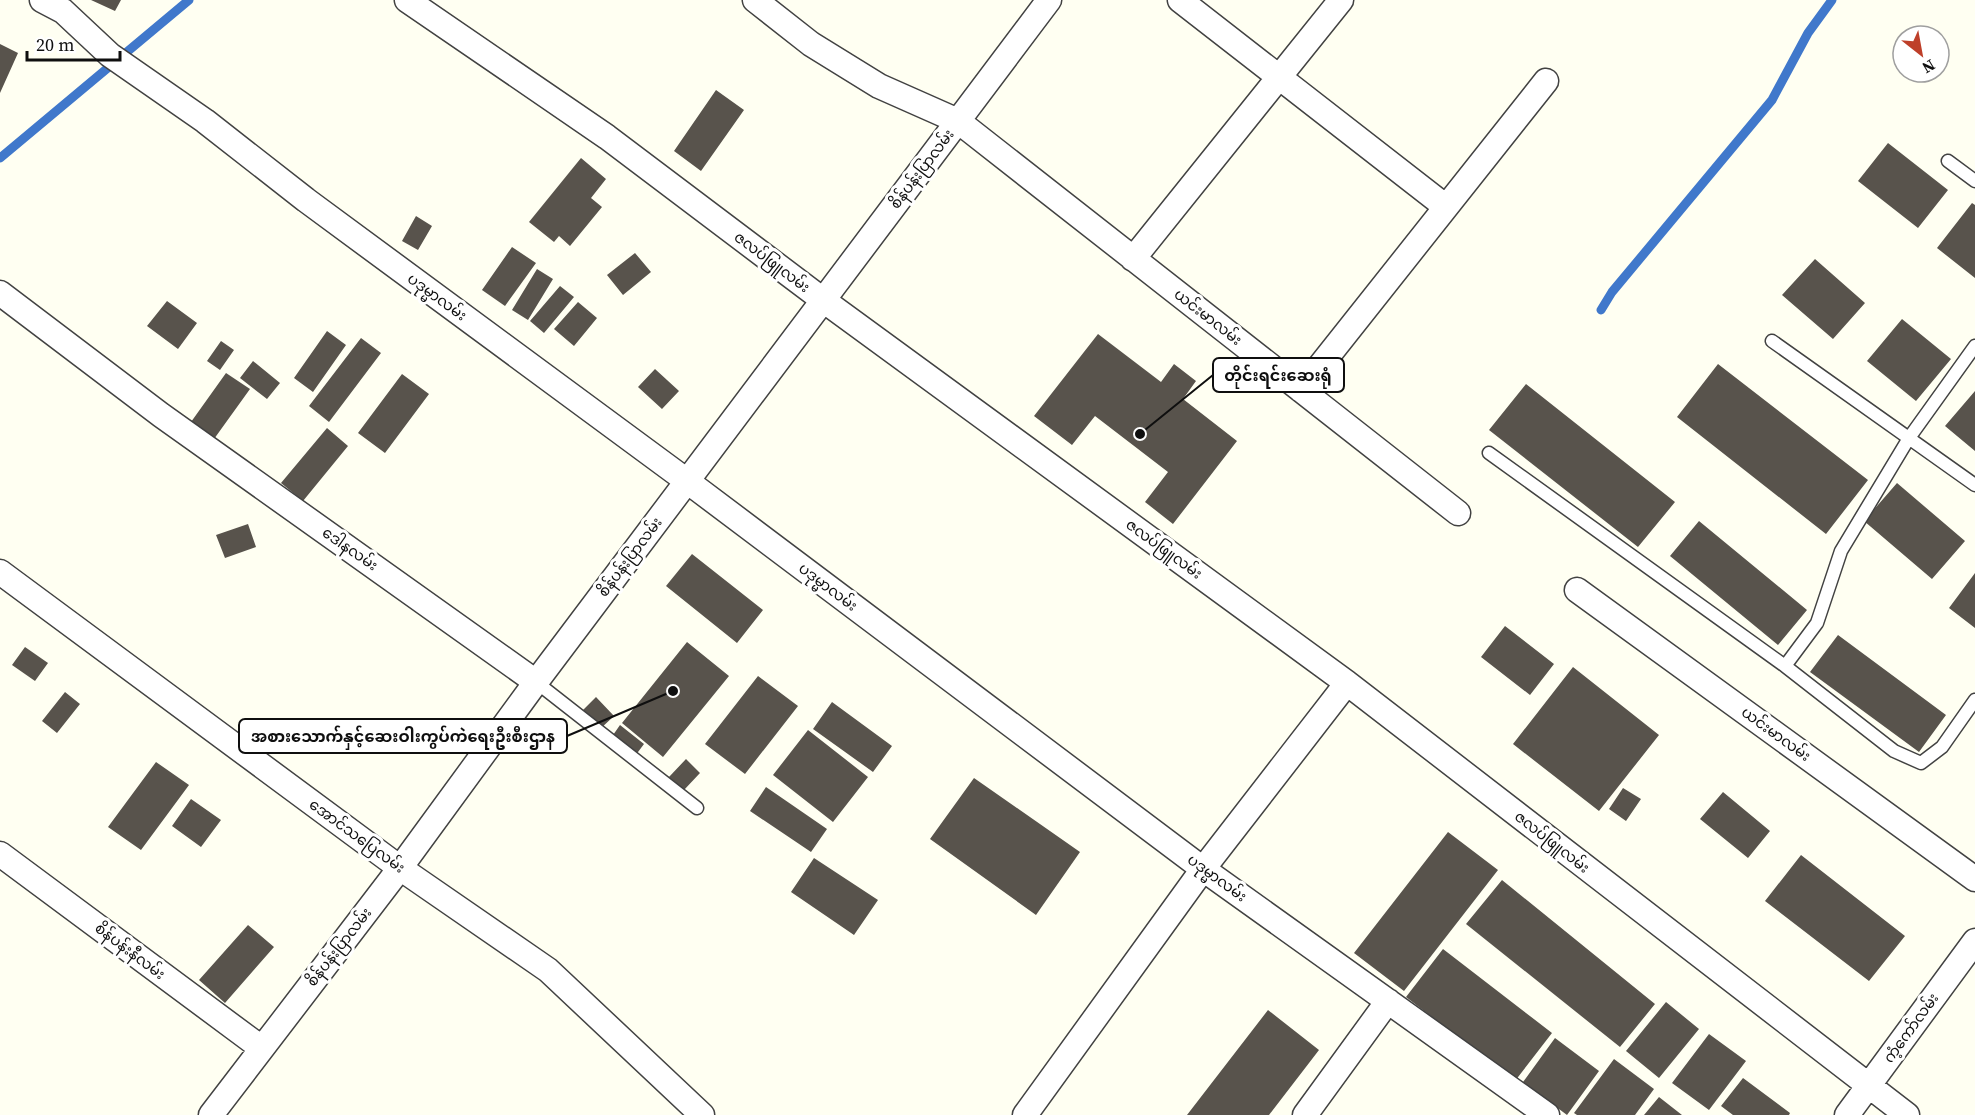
<svg xmlns="http://www.w3.org/2000/svg" width="1975" height="1115" viewBox="0 0 1975 1115" font-family="'Source Serif 4','Noto Sans Myanmar',serif">
<style>
.lines{fill:none;stroke-linecap:round;stroke-linejoin:round}
.stream{stroke:#4078cb;stroke-width:9}
.building{fill:#58534c}
.service-casing{stroke:#424242;stroke-width:15}
.minor-casing{stroke:#424242;stroke-width:27}
.service{stroke:#fff;stroke-width:12}
.minor{stroke:#fff;stroke-width:24}
.labels{text-anchor:middle;stroke-width:6;stroke-linejoin:round;paint-order:stroke}
.street-label{font-size:15px;fill:#0f0f0f;stroke:#fff}
.leader{fill:none;stroke:#0f0f0f;stroke-width:2}
.callout-dot{fill:#0f0f0f;stroke:#fff;stroke-width:2}
.callout{fill:#fff;stroke:#0f0f0f;stroke-width:2}
.callout-label{font-size:16px;text-anchor:middle;font-weight:bold;fill:#0f0f0f}
</style>
<rect width="100%" height="100%" fill="#fffff2"/>
<g class="lines">
<path class="stream" d="M0 158 189 0
M1601 310 1612 292 1772 100 1808 33 1832 0"/>
</g>
<path class="building" d="M91 0H121L115 11Z
M0 44 18 53 0 93Z
M716 90 744 110 701 171 674 151Z
M1888 143 1948 190 1918 228 1858 181Z
M581 158 606 179 591 198 602 207 570 246 559 236 554 242 529 222Z
M1972 203 1975 205V278L1937 248Z
M416 216 432 226 418 250 402 241Z
M512 247 536 263 505 306 482 290Z
M635 253 651 272 623 295 607 275Z
M1815 259 1865 303 1833 339 1782 295Z
M537 269 553 279 528 320 512 310Z
M560 286 574 297 544 333 530 321Z
M167 301 197 323 178 349 147 326Z
M578 302 597 318 574 346 554 329Z
M1902 319 1951 359 1916 401 1867 361Z
M327 331 346 345 313 392 294 378Z
M1098 334 1161 382 1174 364 1196 381 1183 399 1237 441 1173 524 1145 502 1168 472 1095 416 1072 445 1034 416Z
M361 338 381 353 329 422 309 406Z
M221 341 234 350 220 370 207 361Z
M253 361 280 383 267 399 240 378Z
M1718 364 1868 480 1826 534 1677 417Z
M655 369 679 391 662 409 638 387Z
M226 373 250 389 214 439 191 422Z
M402 374 429 394 385 453 358 433Z
M1526 384 1675 502 1638 547 1489 430Z
M1975 391V451L1945 426Z
M327 428 348 446 303 501 281 483Z
M1897 483 1965 541 1932 579 1864 521Z
M1699 521 1807 610 1778 645 1670 556Z
M248 524 256 547 225 558 216 535Z
M692 554 763 610 737 643 666 586Z
M1975 573V628L1949 608Z
M1505 626 1554 664 1530 695 1481 657Z
M1838 635 1946 715 1919 752 1810 672Z
M687 642 729 676 663 757 622 723Z
M25 647 48 663 35 681 12 665Z
M1573 667 1659 735 1599 811 1513 744Z
M758 676 798 706 745 774 705 744Z
M65 692 80 704 57 733 42 721Z
M596 697 614 716 599 730 582 711Z
M832 702 892 746 873 772 813 729Z
M620 725 644 744 635 756 611 738Z
M808 730 868 777 833 822 773 775Z
M686 759 700 773 684 790 669 777Z
M156 762 189 785 141 850 108 827Z
M974 778 1080 852 1036 915 930 839Z
M766 787 827 829 811 852 750 811Z
M1623 788 1641 799 1626 821 1609 809Z
M1723 792 1770 831 1748 858 1700 819Z
M191 799 221 820 201 847 172 826Z
M1448 832 1498 870 1404 991 1354 953Z
M1801 855 1905 936 1869 981 1765 901Z
M814 858 878 900 854 935 791 892Z
M1502 880 1655 1004 1620 1047 1466 924Z
M248 925 274 947 225 1003 199 980Z
M1443 949 1552 1033 1515 1081 1406 997Z
M1666 1002 1699 1029 1659 1078 1626 1051Z
M1268 1010 1319 1050 1269 1115H1187Z
M1709 1034 1746 1061 1709 1110 1672 1083Z
M1555 1038 1599 1071 1567 1115 1523 1082Z
M1614 1059 1654 1089 1635 1115H1577L1574 1113Z
M1743 1078 1790 1113 1789 1115H1733L1721 1106Z
M1659 1097 1682 1115H1644Z"/>
<g class="lines">
<defs>
<path id="service" d="M1948 161 1975 181
M1772 341 1975 485
M1975 346 1909 438 1841 551 1817 623 1785 666 1894 751 1921 763 1942 747 1975 700
M1489 453 1785 666
M536 682 697 808"/>
<path id="minor" d="M42 0 63 11 110 55 205 121 306 200 687 481 1203 869 1547 1115
M407 0 607 137 823 300 1347 683 1907 1115
M755 0 811 44 879 86 958 121 1458 513
M1180 0 1446 207
M1133 259 1341 0
M0 293 161 415 536 682
M1301 390 1546 81
M0 572 400 868 548 970 702 1115
M1577 590 1975 879
M0 854 260 1047
M211 1115 400 868 536 682 1049 0
M1025 1115 1203 869 1347 683
M1305 1115 1388 1001
M1847 1115 1975 941"/>
</defs>
<use href="#service" class="service-casing"/>
<use href="#minor" class="minor-casing"/>
<use href="#service" class="service"/>
<use href="#minor" class="minor"/>
</g>
<g class="labels">
<g class="street-label">
<text transform="translate(922 169) rotate(-53)" y="5">စိန်ပန်းပြာလမ်း</text>
<text transform="translate(772 262) rotate(37)" y="5">ဇလပ်ဖြူလမ်း</text>
<text transform="translate(437 297) rotate(36)" y="5">ပဒုမ္မာလမ်း</text>
<text transform="translate(1208 317) rotate(38)" y="5">ယင်းမာလမ်း</text>
<text transform="translate(350 549) rotate(35)" y="5">ဒေါနလမ်း</text>
<text transform="translate(1164 549) rotate(36)" y="5">ဇလပ်ဖြူလမ်း</text>
<text transform="translate(630 557) rotate(-53)" y="5">စိန်ပန်းပြာလမ်း</text>
<text transform="translate(828 587) rotate(37)" y="5">ပဒုမ္မာလမ်း</text>
<text transform="translate(1776 734) rotate(36)" y="5">ယင်းမာလမ်း</text>
<text transform="translate(357 836) rotate(36)" y="5">အောင်သပြေလမ်း</text>
<text transform="translate(1552 842) rotate(38)" y="5">ဇလပ်ဖြူလမ်း</text>
<text transform="translate(1217 878) rotate(36)" y="5">ပဒုမ္မာလမ်း</text>
<text transform="translate(339 947) rotate(-52)" y="5">စိန်ပန်းပြာလမ်း</text>
<text transform="translate(130 951) rotate(37)" y="5">စိန်ပန်းနီလမ်း</text>
<text transform="translate(1911 1028) rotate(-54)" y="5">ကံ့ကော်လမ်း</text>
</g>
</g>
<path class="leader" d="M1140 434L1213 375M673 691L567 736"/>
<g class="callout-dot">
<circle cx="1140" cy="434" r="6"/>
<circle cx="673" cy="691" r="6"/>
</g>
<g class="callout">
<rect x="1213" y="358" width="131" height="34" rx="6"/>
<rect x="239" y="719" width="328" height="34" rx="6"/>
</g>
<g class="callout-label">
<text x="1278" y="381">တိုင်းရင်းဆေးရုံ</text>
<text x="403" y="742">အစားသောက်နှင့်ဆေးဝါးကွပ်ကဲရေးဦးစီးဌာန</text>
</g>
<g transform="translate(1921 54) rotate(149)"><circle r="28" fill="#ffffff" stroke="#9f9f9f" stroke-width="1.5"/>
<path d="M0-4.5L10 22L0 15L-10 22Z" fill="#be3f29"/>
<text y="-9" font-size="16" font-weight="bold" text-anchor="middle" fill="#0f0f0f">N</text>
</g>
<path d="M27 51v9h93v-9" fill="none" stroke="#0f0f0f" stroke-width="3"/>
<text x="36" y="51" font-size="18" fill="#0f0f0f" stroke="#ffffff" stroke-width="4.5" paint-order="stroke">20 m</text>
</svg>
